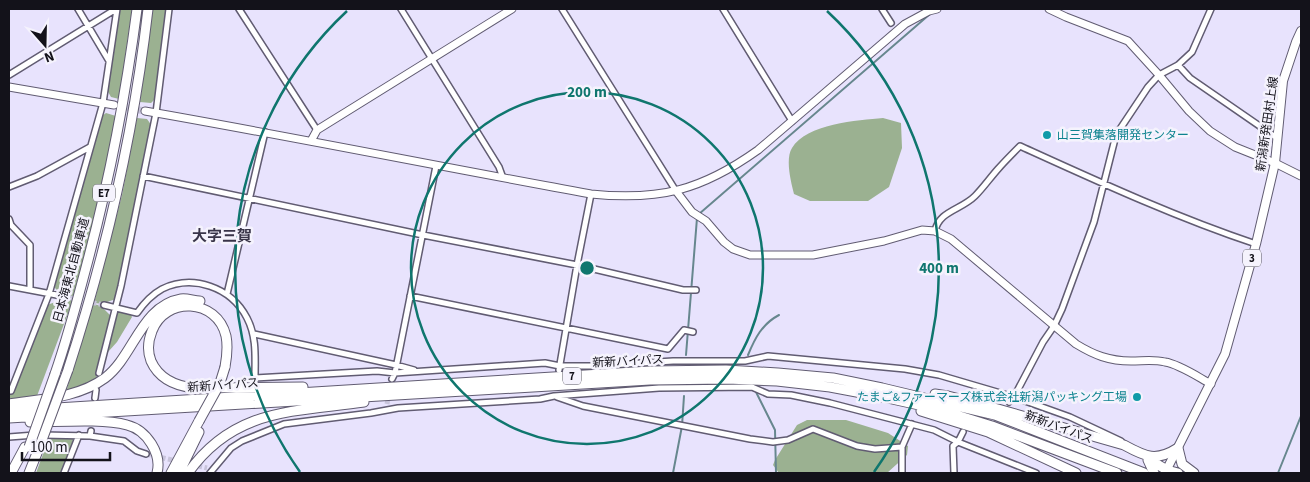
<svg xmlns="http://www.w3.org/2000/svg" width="1310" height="482" viewBox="0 0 1310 482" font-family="'Source Sans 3','Noto Sans JP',sans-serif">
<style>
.forest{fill:#9bb191}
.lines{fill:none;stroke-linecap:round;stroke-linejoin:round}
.stream{stroke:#67878e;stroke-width:2}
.street-tunnel{stroke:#c8c4db;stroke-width:5;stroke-dasharray:5 2.5;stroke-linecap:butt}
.secondary-tunnel{stroke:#c8c4db;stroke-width:7;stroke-dasharray:7 3.5;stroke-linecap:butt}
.street-casing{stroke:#615c72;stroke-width:8}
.secondary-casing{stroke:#615c72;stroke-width:9}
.primary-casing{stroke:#615c72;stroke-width:10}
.highway-casing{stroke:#615c72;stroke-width:11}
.street{stroke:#fff;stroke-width:5}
.secondary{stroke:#fff;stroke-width:7}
.primary{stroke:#fff;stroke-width:8}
.highway{stroke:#fff;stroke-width:9}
.highway-bridge-casing{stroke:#615c72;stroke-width:11;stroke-linecap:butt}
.highway-bridge{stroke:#fff;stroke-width:9}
.ring{fill:none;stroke:#0f766e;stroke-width:2.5}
.culture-dot{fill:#0f9aa8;stroke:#f5f3fd;stroke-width:2}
.labels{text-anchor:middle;stroke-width:5;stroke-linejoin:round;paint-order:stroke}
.shield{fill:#f5f3fd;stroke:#57565e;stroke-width:1}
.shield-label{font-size:11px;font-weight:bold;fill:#13121a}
.street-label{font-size:12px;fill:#13121a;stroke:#f5f3fd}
.culture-label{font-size:12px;fill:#0d838f;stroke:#f5f3fd;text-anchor:start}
.quarter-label{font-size:15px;font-weight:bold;fill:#393549;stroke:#f5f3fd}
.centre{fill:#0f766e;stroke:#f5f3fd;stroke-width:2.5}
.ring-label{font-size:15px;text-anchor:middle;font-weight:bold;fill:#0f766e;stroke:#f5f3fd;stroke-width:5;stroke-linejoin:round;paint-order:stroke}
</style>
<rect width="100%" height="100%" fill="#e8e3fd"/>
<path class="forest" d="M120 9H132L119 99 111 97 107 90Z
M153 9H167L156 93 154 100 151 103 140 102Z
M106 113 116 116 97 208 73 297 62 295 54 287 102 116Z
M137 118 147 119 152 126 116 299 104 303V304L94 303 122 195Z
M883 118 901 123 902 148 889 187 868 201H810L794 194C791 182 785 159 792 148 806 124 858 120 883 118Z
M61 298 73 300 37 396 9 399V393H13L47 305 61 300Z
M93 304 103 306V308L112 317 96 379 93 382 66 392Z
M118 311 130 313 132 317 117 342 108 352 116 312Z
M807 420H846L888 433 908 446 907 455 887 473H779L773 465 775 460 797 425Z
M49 438 73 439 72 448 61 473H36Z"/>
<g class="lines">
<path class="stream" d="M699 214 930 14
M686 355 697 218
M748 355C755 338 762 324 779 315
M755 390 775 430 776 473
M673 473 682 426 684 396
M1278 473 1301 416"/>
<path class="street-tunnel" d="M62 296 104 305
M387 404 392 379
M146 454 207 468"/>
<path class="secondary-tunnel" d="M117 106 145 111"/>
<defs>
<path id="street" d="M78 9 109 61
M239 9 317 130
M401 9 499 167 503 178
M562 9 676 191
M723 9 792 121
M882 9 891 23
M1178 65 1190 78 1277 138
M9 75 116 9
M143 176 423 235 577 265 683 290H696
M9 187 37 176 90 147
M9 219 11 225 30 245V290
M935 231C939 211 961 210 975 196 983 188 990 178 998 169 1005 161 1013 153 1020 146 1097 181 1175 217 1256 244
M9 286 62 296
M227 294 265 132
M410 296 668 349 684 330 693 332
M104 305 137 313C144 303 151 295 162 289 193 274 231 287 247 318 257 337 255 358 255 378L377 371 395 373 545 363 560 366H594L673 361H745L768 356 905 369 939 375 1014 397 1070 417 1121 441
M254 334 396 365 414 370
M559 370 577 265 591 194
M99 373 121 286 156 113 169 9
M392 379 395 373 436 166
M9 391H11L49 294 103 103 117 9
M557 397 583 406 750 439 773 442 788 440 813 429 857 446 875 449 902 447
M95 398 96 390
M1009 402 1014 397 1043 342 1054 326 1062 309 1094 222 1116 135 1148 87 1159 75 1178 65 1192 52 1211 9
M43 435 90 436 91 431
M90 436 124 441 137 451 146 454
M9 437 35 435
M64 473 79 435
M210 473 231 448 242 441 284 424 371 413 398 408 540 399 554 396 659 388 752 387 768 394 791 395 830 403 934 430 958 442 1036 473
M902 473V447L912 424
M954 473 953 446 958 442 963 432"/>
<path id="secondary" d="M1049 9 1066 17 1128 41 1159 75 1189 111 1210 131 1235 147 1275 163 1301 176
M9 87 114 105
M145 111C294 137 442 167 591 194 660 201 702 190 758 150L905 24 929 11 937 9
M311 141 317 130 512 9
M676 191 692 212 706 221 724 242 733 249 750 255H813L884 241 922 230 935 231 951 239 1076 344C1094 355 1109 361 1131 361 1143 361 1153 359 1165 362 1179 364 1198 377 1211 384"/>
<path id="primary" d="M1165 473 1225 354 1256 244 1275 163 1283 81 1296 42 1301 31"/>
<path id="highway" d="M225 367C227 356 228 346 226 336 217 298 165 296 152 331 148 341 147 351 151 361 159 379 176 386 194 388L303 387
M68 370C106 253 134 131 148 9
M55 374C68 337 78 298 88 260 110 177 126 93 137 9
M935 394 948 396 998 409 1124 445C1146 457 1156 462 1178 448L1182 464 1194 473
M9 404C41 399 78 398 105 378 134 356 141 306 181 299 187 298 194 301 200 301
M9 411 650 371 726 370 778 373 833 378 882 388 995 415 1144 473
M921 411 988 432 1076 473
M9 418 650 380 727 379 777 381 830 387 883 397 937 409 992 426 1117 473
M30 422C58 422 102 418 127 425 147 430 162 454 157 473
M1148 459 1167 470 1178 473
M1148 460 1154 473
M11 473 25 447
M29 473 39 448
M171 473 199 421
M179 473 199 432
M188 473C234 408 294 412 364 402"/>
</defs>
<use href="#street" class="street-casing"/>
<use href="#secondary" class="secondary-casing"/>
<use href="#primary" class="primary-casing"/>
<use href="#highway" class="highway-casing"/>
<use href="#street" class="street"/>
<use href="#secondary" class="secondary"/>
<use href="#primary" class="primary"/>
<use href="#highway" class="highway"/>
<defs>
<path id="highway-bridge" d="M199 421 220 383 225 367
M29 447 55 374
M39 448 68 370"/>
</defs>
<use href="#highway-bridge" class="highway-bridge-casing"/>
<use href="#highway-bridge" class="highway-bridge"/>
</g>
<g class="ring">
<circle cx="587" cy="268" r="176"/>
<path d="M300 472A352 352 0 0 1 347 11M827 11A352 352 0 0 1 874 472"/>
</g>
<g class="culture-dot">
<circle cx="1047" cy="135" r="5"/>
<circle cx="1137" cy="397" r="5"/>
</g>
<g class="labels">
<g class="shield">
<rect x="93" y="184.5" width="22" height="17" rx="4"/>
<rect x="1243" y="249.5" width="18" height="17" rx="4"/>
<rect x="563" y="367.5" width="18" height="17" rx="4"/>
</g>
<g class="shield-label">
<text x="104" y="197">E7</text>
<text x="1252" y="262">3</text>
<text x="572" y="380">7</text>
</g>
<g class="street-label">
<text transform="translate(1267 124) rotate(-82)" y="4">新潟新発田村上線</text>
<text transform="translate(71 270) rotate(-75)" y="4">日本海東北自動車道</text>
<text transform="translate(628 361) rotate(-3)" y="4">新新バイパス</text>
<text transform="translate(223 385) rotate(-4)" y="4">新新バイパス</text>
<text transform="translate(1059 427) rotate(21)" y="4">新新バイパス</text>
</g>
<g class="culture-label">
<text x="1057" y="139">山三賀集落開発センター</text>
<text x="1127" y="401" text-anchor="end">たまご&amp;ファーマーズ株式会社新潟パッキング工場</text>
</g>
<g class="quarter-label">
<text x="222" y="241">大字三賀</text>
</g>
</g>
<circle cx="587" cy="268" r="8" class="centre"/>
<g class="ring-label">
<text x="587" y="97">200 m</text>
<text x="939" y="273">400 m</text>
</g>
<rect width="1310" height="482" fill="none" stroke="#13121a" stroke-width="20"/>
<g transform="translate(45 45) rotate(160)" stroke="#f5f3fd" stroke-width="4" paint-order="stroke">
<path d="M0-4L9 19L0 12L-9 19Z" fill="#13121a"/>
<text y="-8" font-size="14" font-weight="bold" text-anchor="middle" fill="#13121a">N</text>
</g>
<path d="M22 452v8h88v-8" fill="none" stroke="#13121a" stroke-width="2.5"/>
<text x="30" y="452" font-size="15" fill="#13121a" stroke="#f5f3fd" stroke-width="4" paint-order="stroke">100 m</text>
</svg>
